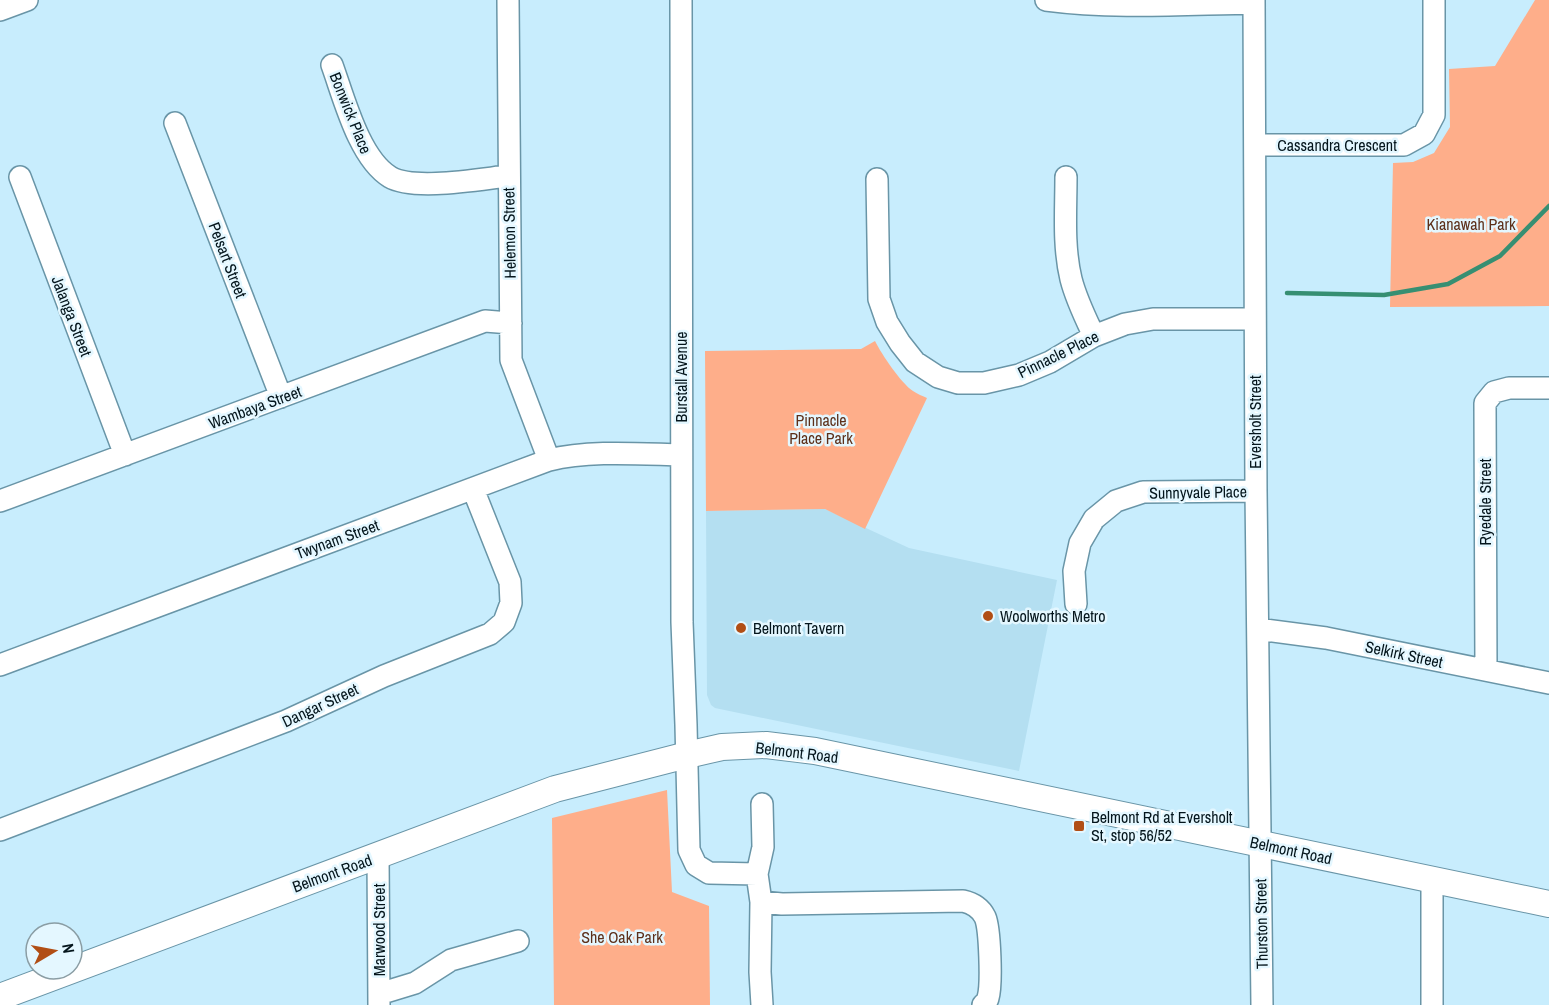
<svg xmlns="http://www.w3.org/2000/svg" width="1549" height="1005" viewBox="0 0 1549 1005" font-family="'Archivo Narrow',sans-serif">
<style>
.built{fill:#b4dff1}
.green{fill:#feae8a}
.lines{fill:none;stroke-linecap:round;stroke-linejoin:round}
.stream{stroke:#378f72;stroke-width:4.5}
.minor-casing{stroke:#6995a7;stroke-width:24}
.major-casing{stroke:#6995a7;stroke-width:28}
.minor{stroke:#fff;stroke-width:21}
.major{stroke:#fff;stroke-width:26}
.poi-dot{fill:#b14e15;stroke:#e4f7ff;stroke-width:2}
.labels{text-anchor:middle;stroke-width:5;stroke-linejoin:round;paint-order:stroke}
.street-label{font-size:16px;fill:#04151c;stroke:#e4f7ff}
.park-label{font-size:16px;fill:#5d301a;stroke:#e4f7ff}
.poi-label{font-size:16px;fill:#04151c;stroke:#e4f7ff;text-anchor:start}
</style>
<rect width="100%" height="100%" fill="#c8edfd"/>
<path class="built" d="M825 509 909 548 1057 580 1019 771 715 708 711 705 707 695 706 511Z"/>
<path class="green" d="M1535 0H1549V306L1390 307 1393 163 1413 162 1434 153 1450 127 1449 69 1495 66Z
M875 341C882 355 901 383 913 391 917 394 923 396 927 398L865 529 825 509 706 511 705 351 861 349Z
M667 790 672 892 709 906 710 1005H554L552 818Z"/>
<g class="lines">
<path class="stream" d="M1287 293 1384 295 1448 284 1500 256 1549 206"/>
<defs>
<path id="minor" d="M508 0 511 360 549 460
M681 0 682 622 686 725 689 850 696 865 709 873 757 874
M1046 0C1115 9 1185 4 1254 3
M1254 0 1256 491 1262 1005
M0 10 27 0
M332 65C344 98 359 158 390 177 414 191 480 179 508 176
M175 123 281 397
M1255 145H1404L1424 134 1434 115V0
M20 177 125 455
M1066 177C1066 210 1063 246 1071 279 1076 299 1085 317 1094 336
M877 179 879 299 887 322 900 343 915 362 938 377 958 383H984L1019 375 1050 362 1094 336 1125 324 1153 319H1255
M0 501 485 321 511 323
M1076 604 1074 571 1080 543 1094 519 1116 501 1143 492 1256 491
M1258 629 1326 638 1549 683
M0 665 549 460C589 450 640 454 681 455
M1486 670 1485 403 1494 392 1509 388H1549
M0 830 286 721 384 676 490 634 504 622 511 603 510 582 473 489
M378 855 379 1005
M761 902 782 904 963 901C972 903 980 907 985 917 990 928 992 985 988 998 987 1002 986 1002 983 1005
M379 994 415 983 451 960 518 941
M762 1005 760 972 761 902 757 874 763 847 762 804
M1432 1005V880"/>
<path id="major" d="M0 997 555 789 687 755 722 747 766 745 815 751 1549 904"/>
</defs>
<use href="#minor" class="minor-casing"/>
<use href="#major" class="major-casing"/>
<use href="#minor" class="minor"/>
<use href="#major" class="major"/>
</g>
<g class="poi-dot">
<circle cx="988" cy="616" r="6"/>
<circle cx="741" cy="628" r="6"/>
<rect x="1073" y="820" width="12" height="12" rx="3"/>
</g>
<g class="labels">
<g class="street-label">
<text transform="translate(351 113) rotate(68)" y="6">Bonwick Place</text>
<text x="1337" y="151">Cassandra Crescent</text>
<text transform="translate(509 233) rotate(-91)" y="6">Helemon Street</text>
<text transform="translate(228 260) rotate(69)" y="6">Pelsart Street</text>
<text transform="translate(72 316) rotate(69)" y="6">Jalanga Street</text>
<text transform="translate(1058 354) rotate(-26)" y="6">Pinnacle Place</text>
<text transform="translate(681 377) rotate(-90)" y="6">Burstall Avenue</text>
<text transform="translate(255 407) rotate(-20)" y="6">Wambaya Street</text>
<text transform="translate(1255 422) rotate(-90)" y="6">Eversholt Street</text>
<text transform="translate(1198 492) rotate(-1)" y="6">Sunnyvale Place</text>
<text transform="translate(1485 502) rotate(-90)" y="6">Ryedale Street</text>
<text transform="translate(337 539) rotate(-20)" y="6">Twynam Street</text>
<text transform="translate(1404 654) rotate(12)" y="6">Selkirk Street</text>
<text transform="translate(320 705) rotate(-25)" y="6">Dangar Street</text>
<text transform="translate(797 752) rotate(7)" y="6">Belmont Road</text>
<text transform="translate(1291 850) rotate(12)" y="6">Belmont Road</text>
<text transform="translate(332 873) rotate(-20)" y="6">Belmont Road</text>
<text transform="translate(1261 924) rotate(-91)" y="6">Thurston Street</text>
<text transform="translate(379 930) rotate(-90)" y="6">Marwood Street</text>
</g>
<g class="park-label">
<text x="1471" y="230">Kianawah Park</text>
<text x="821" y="426">Pinnacle<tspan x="821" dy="18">Place Park</tspan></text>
<text x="622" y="943">She Oak Park</text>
</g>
<g class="poi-label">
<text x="1000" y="622">Woolworths Metro</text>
<text x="753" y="634">Belmont Tavern</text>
<text x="1091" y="823">Belmont Rd at Eversholt<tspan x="1091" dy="18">St, stop 56/52</tspan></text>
</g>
</g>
<g transform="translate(54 951) rotate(80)"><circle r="28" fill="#e4f7ff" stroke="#8a9da4" stroke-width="1.5"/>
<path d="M0-4.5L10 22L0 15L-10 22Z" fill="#b14e15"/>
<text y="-9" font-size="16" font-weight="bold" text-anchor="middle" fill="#04151c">N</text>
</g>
</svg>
